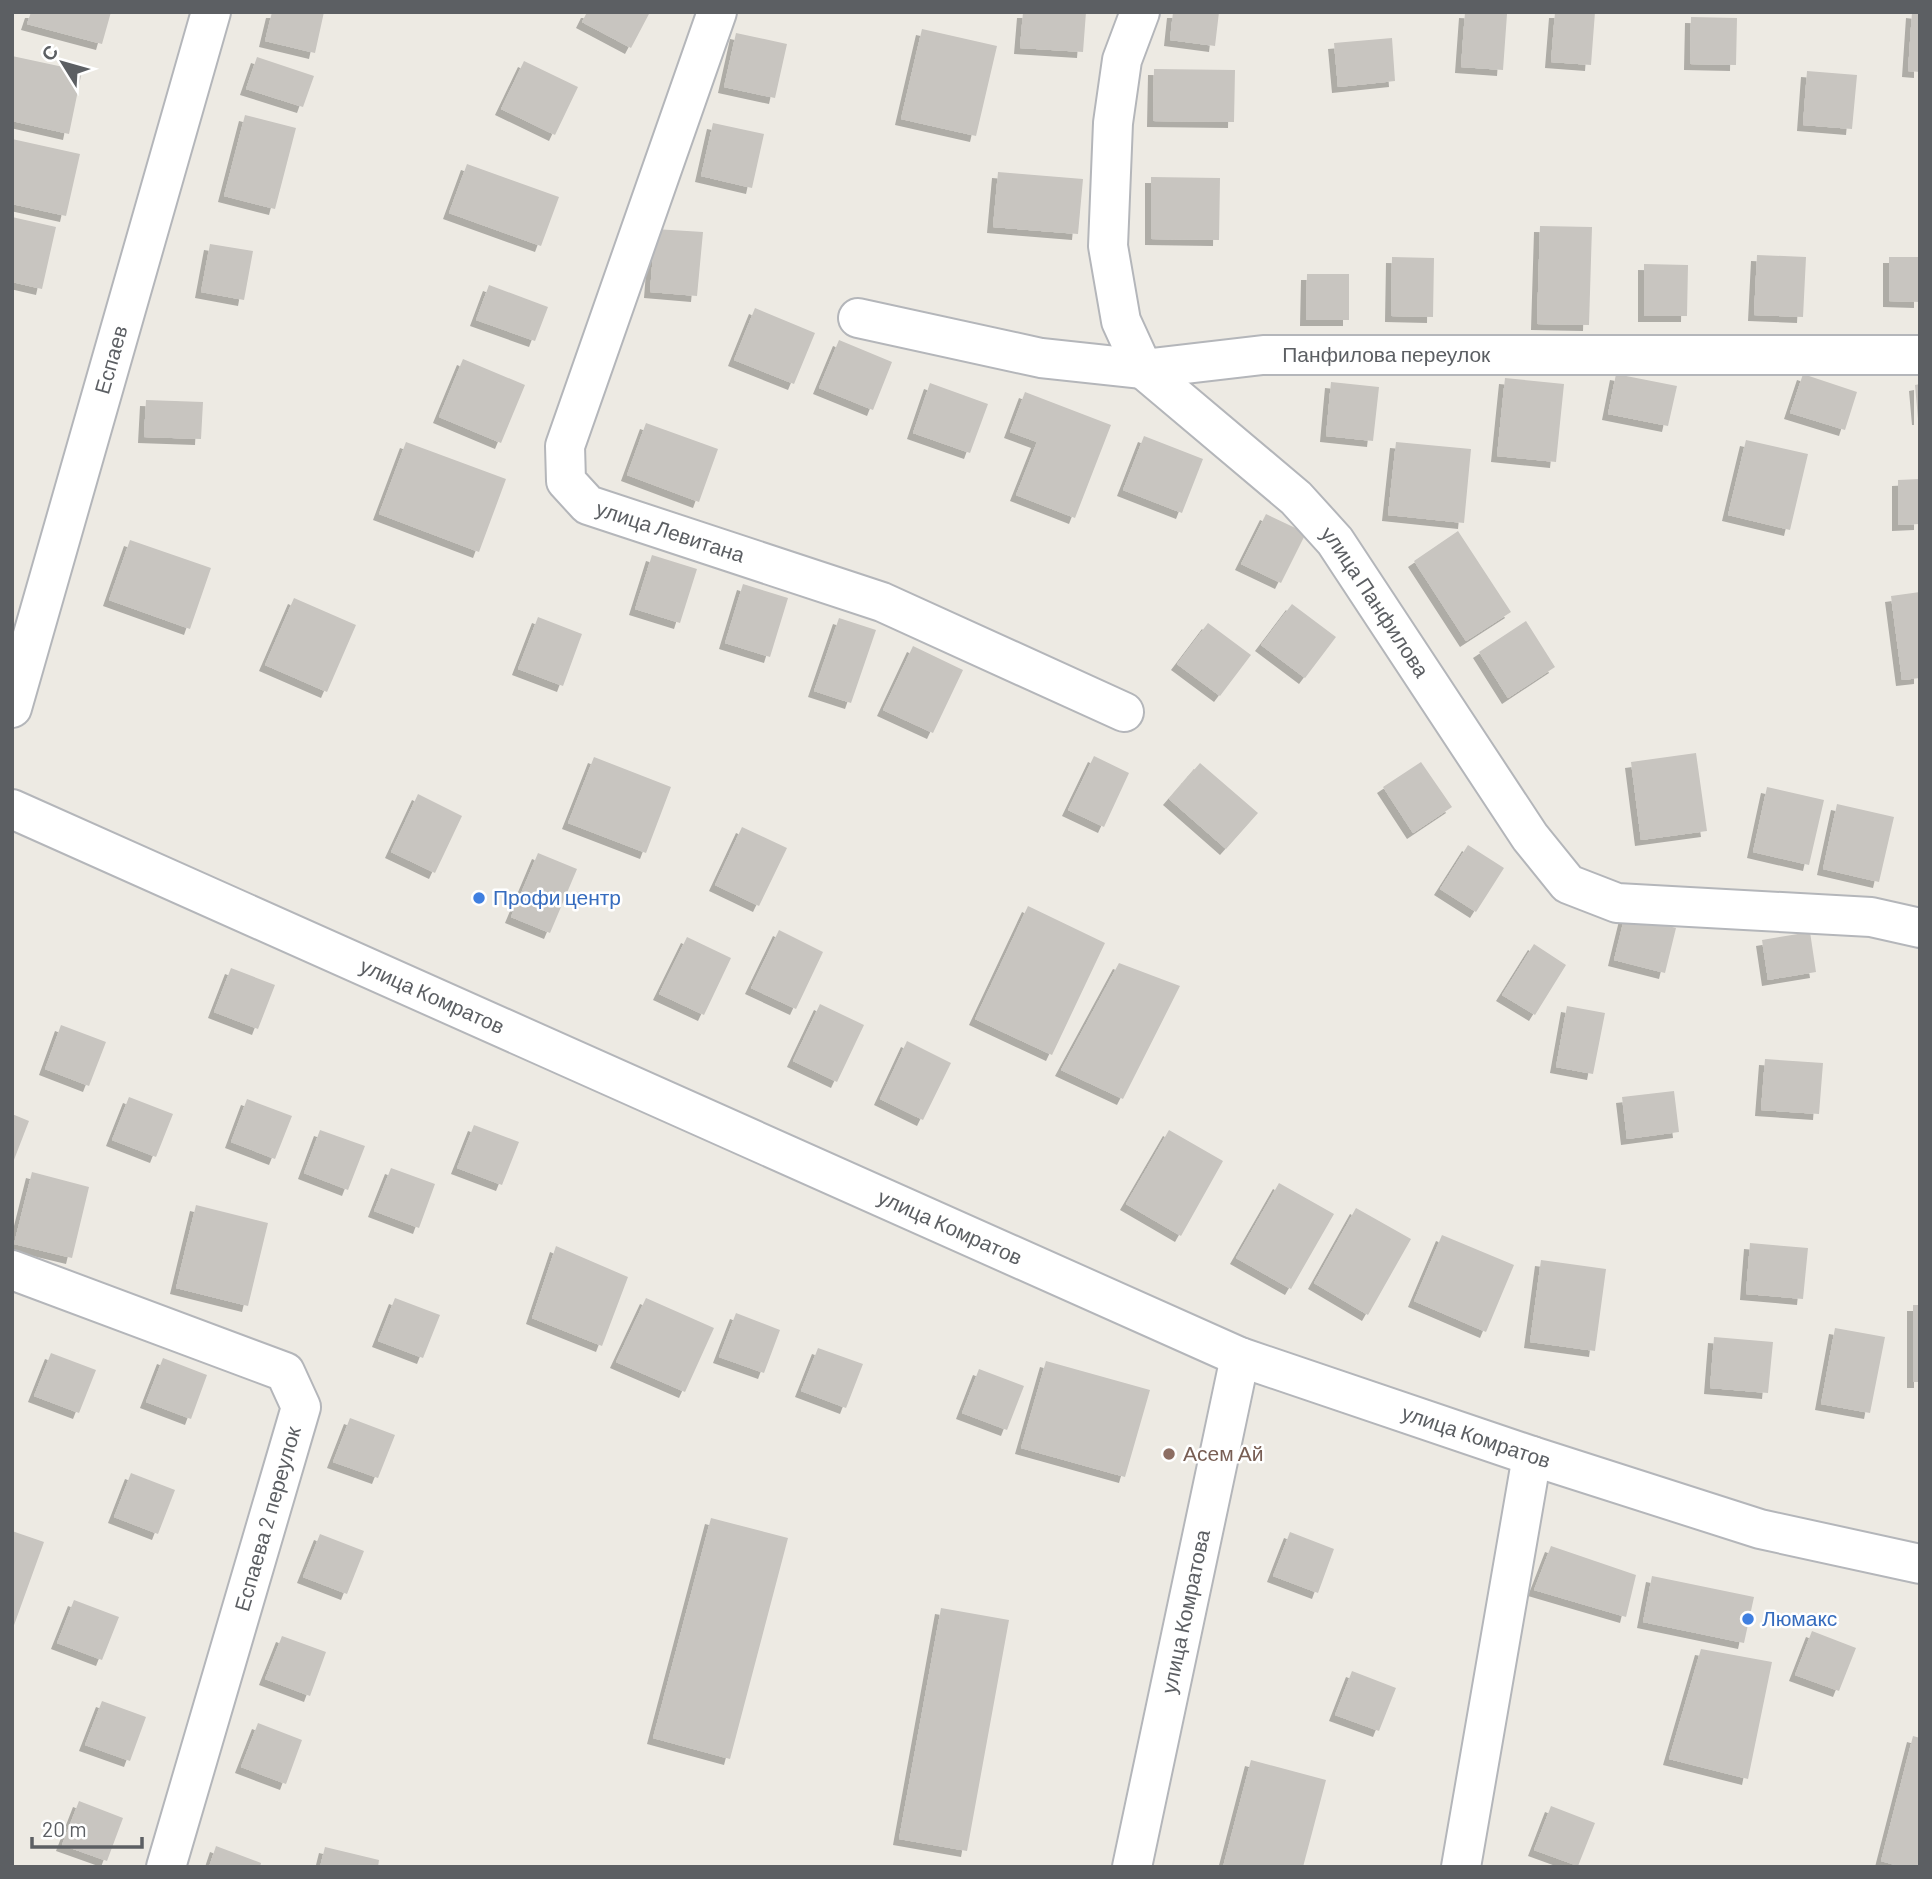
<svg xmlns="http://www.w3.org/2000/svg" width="1932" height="1879" viewBox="0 0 1932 1879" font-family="Barlow,sans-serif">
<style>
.building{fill:#c8c5c0;filter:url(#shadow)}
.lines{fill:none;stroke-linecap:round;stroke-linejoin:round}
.minor-casing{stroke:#b4b6ba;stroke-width:42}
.minor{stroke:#fff;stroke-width:38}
.shop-dot{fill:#3f7fe0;stroke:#fff;stroke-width:2.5}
.education-dot{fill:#8d6e63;stroke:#fff;stroke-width:2.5}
.labels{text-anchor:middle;stroke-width:5;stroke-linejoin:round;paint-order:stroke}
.street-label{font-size:21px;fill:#5c5f63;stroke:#fff}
.shop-label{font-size:21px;fill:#366cbe;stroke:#fff;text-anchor:start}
.education-label{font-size:21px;fill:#785e54;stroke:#fff;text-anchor:start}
</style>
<defs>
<filter id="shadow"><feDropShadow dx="-6" dy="6" stdDeviation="0" flood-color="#0004"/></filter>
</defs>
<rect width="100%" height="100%" fill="#edeae3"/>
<path class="building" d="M31 12H111L102 44 27 24Z
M272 12H324L315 53 265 41Z
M587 12H650L631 48 582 22Z
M1023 12H1086L1083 52 1020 48Z
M1173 12H1219L1215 46 1170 40Z
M1465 12 1507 14 1503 70 1461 67Z
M1555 12H1595L1591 65 1551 62Z
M1912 12 1920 13V72L1908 71Z
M1691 17 1737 18 1736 65 1690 64Z
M922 29 997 46 976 136 901 119Z
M736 33 787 44 775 98 724 87Z
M1392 38 1395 81 1338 87 1334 43Z
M12 56 82 71 69 134 12 121Z
M257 57 314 76 303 107 246 89Z
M524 61 578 87 555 135 501 109Z
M1154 69 1235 70 1234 122 1153 121Z
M1807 71 1857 75 1852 129 1803 125Z
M245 115 296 128 275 209 224 196Z
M713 123 764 134 752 188 701 176Z
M12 139 80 154 66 216 12 204Z
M467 164 559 197 541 246 449 213Z
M998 172 1083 179 1078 234 993 227Z
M1151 177 1220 178 1219 240 1151 239Z
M12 217 56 227 42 289 12 282Z
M1540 226 1592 227 1589 325 1537 324Z
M655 229 703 232 697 296 650 292Z
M210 244 253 251 244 300 201 292Z
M1757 255 1806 257 1803 317 1754 315Z
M1392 257 1434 258 1433 317 1391 316Z
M1889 257H1920V302L1889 301Z
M1644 264 1688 265 1687 316H1644Z
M1307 274H1349V320H1306Z
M489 285 548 307 535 341 476 320Z
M755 308 815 333 794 384 734 360Z
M839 340 892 362 873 410 819 388Z
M463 359 525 385 501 443 439 417Z
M1616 374 1677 386 1668 426 1608 414Z
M1803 374 1857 392 1845 430 1790 413Z
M1505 378 1564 384 1556 462 1497 456Z
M1331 382 1379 387 1373 441 1326 436Z
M930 383 988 404 970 453 913 433Z
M1920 384V419H1918L1915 385Z
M1025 392 1111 425 1075 518 1016 495 1037 442 1010 432Z
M146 400 203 402 201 439 144 437Z
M646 423 718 449 699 502 627 475Z
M1144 436 1203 459 1182 513 1123 490Z
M1746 440 1808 454 1790 530 1728 515Z
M406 442 506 479 479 552 379 514Z
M1396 442 1471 449 1464 523 1388 515Z
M1920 479V524L1898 525V480Z
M1266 514 1306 533 1281 583 1241 564Z
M1458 531 1511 612 1466 641 1414 561Z
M130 540 211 568 190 629 109 600Z
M652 555 697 569 680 623 635 609Z
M743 584 788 598 770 657 725 643Z
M1920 592V678L1902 680 1891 596Z
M294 598 356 625 327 692 265 665Z
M1292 604 1336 637 1305 678 1261 645Z
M538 617 582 634 563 686 518 669Z
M839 618 876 630 851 703 814 691Z
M1526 621 1555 667 1508 698 1479 652Z
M1208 623 1251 655 1220 696 1177 664Z
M913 646 963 670 933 733 883 710Z
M1696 753 1707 831 1641 840 1631 762Z
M1094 756 1129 773 1104 827 1068 810Z
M594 757 671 787 646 853 568 823Z
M1421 762 1452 807 1413 833 1383 787Z
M1200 763 1258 813 1226 849 1169 799Z
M1767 787 1824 800 1809 865 1753 852Z
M418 794 462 816 435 873 391 852Z
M1837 804 1894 817 1879 882 1823 869Z
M742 827 787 848 759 906 715 885Z
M1468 845 1504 868 1476 912 1440 889Z
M538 853 577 869 550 933 511 917Z
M1028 906 1105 943 1052 1055 975 1019Z
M1625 915 1676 928 1665 973 1614 960Z
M779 930 823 952 796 1009 751 988Z
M1810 932 1816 972 1768 980 1762 940Z
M687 937 731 958 704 1015 659 994Z
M1534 944 1566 965 1535 1015 1502 995Z
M1119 963 1180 986 1123 1099 1061 1070Z
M231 968 275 985 258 1029 214 1012Z
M820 1004 864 1025 837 1082 793 1061Z
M1567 1006 1605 1013 1593 1074 1556 1067Z
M61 1025 106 1042 89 1086 45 1069Z
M907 1041 951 1063 923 1120 880 1099Z
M1765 1059 1823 1063 1819 1114 1761 1110Z
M1674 1091 1679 1132 1627 1139 1622 1097Z
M129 1097 173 1114 156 1157 112 1140Z
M247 1099 292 1116 275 1159 231 1142Z
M12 1114 29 1121 12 1165Z
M474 1125 519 1142 502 1185 457 1168Z
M320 1130 365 1146 348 1190 304 1173Z
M1169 1130 1223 1161 1181 1236 1126 1204Z
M391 1168 435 1184 419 1228 374 1211Z
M32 1172 89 1187 72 1258 14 1244Z
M1279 1183 1334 1214 1291 1289 1236 1258Z
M196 1205 268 1223 248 1306 176 1288Z
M1356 1208 1411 1239 1368 1315 1314 1283Z
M1442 1235 1514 1265 1486 1332 1414 1301Z
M1750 1243 1808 1248 1803 1299 1746 1294Z
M556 1246 628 1277 602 1346 532 1318Z
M1541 1260 1606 1269 1595 1351 1530 1342Z
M395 1298 440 1315 423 1358 378 1341Z
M646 1298 714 1328 685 1392 616 1362Z
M1913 1305H1920V1382H1913Z
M736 1313 780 1330 764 1373 719 1357Z
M1835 1328 1885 1337 1870 1413 1821 1404Z
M1714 1337 1773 1342 1768 1393 1710 1388Z
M818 1348 863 1364 846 1408 801 1391Z
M51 1353 96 1370 79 1413 34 1396Z
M163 1358 207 1375 191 1419 146 1402Z
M1046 1361 1150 1390 1125 1477 1021 1448Z
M979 1369 1024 1386 1007 1430 962 1413Z
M350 1418 395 1435 378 1478 333 1462Z
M131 1473 175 1490 158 1534 114 1517Z
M711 1518 788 1538 730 1759 653 1738Z
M12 1531 44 1542 13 1628H12Z
M1290 1532 1334 1549 1318 1593 1273 1576Z
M320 1534 364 1551 347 1594 303 1577Z
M1551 1546 1636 1575 1626 1617 1534 1590Z
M1652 1576 1754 1597 1744 1643 1643 1622Z
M74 1600 119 1617 102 1660 57 1643Z
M941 1608 1009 1620 967 1851 899 1839Z
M1812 1631 1856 1648 1839 1691 1795 1675Z
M282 1636 326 1652 310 1696 265 1679Z
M1701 1649 1772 1662 1748 1779 1669 1759Z
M1352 1671 1396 1688 1379 1731 1335 1715Z
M102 1701 146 1717 130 1761 85 1745Z
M258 1723 302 1740 286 1784 241 1767Z
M1913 1736 1920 1738V1867H1902L1881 1861Z
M1251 1760 1326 1780 1303 1867H1223Z
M79 1801 123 1818 107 1861 62 1845Z
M1551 1806 1595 1823 1578 1866 1534 1850Z
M216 1846 261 1863 260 1867H209Z
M325 1847 379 1860 378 1867H320Z"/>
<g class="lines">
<defs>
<g id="minor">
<path id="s1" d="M717 12 565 446 566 481 588 505 882 602 1124 712"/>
<path id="s2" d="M1140 12 1122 60 1113 123 1108 246 1121 321 1143 369 1296 498 1335 541 1530 837 1568 884 1617 903 1871 917 1920 928"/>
<path id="s3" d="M858 318 1041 358 1143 369 1263 355H1920"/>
<path id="s4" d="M12 708 211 12"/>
<path id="s5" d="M12 809 1240 1357 1532 1456 1760 1529 1920 1564"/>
<path d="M12 1270 285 1372 301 1407 166 1867"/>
<path id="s6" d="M1132 1867 1240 1357"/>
<path d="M1461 1867 1532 1456"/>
</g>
</defs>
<use href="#minor" class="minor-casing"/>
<use href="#minor" class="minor"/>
</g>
<g class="shop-dot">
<circle cx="479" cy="898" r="7"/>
<circle cx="1748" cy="1619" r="7"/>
</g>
<circle class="education-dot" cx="1169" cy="1454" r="7"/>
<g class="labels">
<g class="street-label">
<text dy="7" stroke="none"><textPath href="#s3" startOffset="534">Панфилова переулок</textPath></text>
<text dy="7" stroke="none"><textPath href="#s4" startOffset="362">Еспаев</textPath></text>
<text dy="7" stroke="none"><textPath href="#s1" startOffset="614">улица Левитана</textPath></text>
<text dy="7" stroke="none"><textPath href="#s2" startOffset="698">улица Панфилова</textPath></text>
<text dy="7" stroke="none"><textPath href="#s5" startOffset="460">улица Комратов</textPath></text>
<text dy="7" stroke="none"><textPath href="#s5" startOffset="1027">улица Комратов</textPath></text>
<text dy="7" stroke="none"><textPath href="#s5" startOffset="1594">улица Комратов</textPath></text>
<text transform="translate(268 1519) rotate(-74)" y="7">Еспаева 2 переулок</text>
<text dy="7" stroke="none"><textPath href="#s6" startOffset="261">улица Комратова</textPath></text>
</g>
<g class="shop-label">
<text x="493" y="905">Профи центр</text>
<text x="1762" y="1626">Люмакс</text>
</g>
<g class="education-label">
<text x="1183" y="1461">Асем Ай</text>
</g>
</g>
<rect width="1932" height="1879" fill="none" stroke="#5c5f63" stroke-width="28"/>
<g transform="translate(63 63) rotate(307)" stroke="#ffffff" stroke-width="5" paint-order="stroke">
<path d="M0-5L12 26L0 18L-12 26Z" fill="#5c5f63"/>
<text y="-10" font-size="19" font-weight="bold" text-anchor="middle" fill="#5c5f63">С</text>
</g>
<path d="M32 1837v10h110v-10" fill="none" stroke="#5c5f63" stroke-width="3.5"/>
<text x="42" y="1837" font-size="21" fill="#5c5f63" stroke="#ffffff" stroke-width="5" paint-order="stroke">20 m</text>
</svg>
